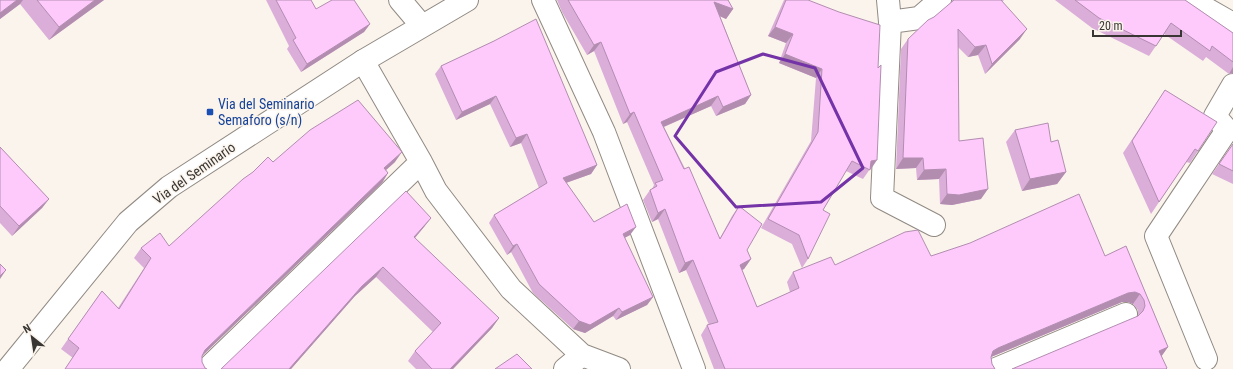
<svg xmlns="http://www.w3.org/2000/svg" width="1233" height="369" viewBox="0 0 1233 369" font-family="'Roboto Condensed',sans-serif">
<style>
.lines{fill:none;stroke-linecap:round;stroke-linejoin:round}
.street-casing{stroke:#918a83;stroke-width:24}
.secondary-casing{stroke:#918a83;stroke-width:24}
.street{stroke:#fff;stroke-width:22}
.secondary{stroke:#fff;stroke-width:22}
.wall{fill:#daaed9}
.shaded-wall{fill:#b28db0}
.building{fill:#fecafc;stroke:#b28db0}
.marked{fill:none;stroke:#7433a7;stroke-width:3;stroke-linejoin:round}
.transit-dot{fill:#1a4fb4;stroke:#fbf4ec;stroke-width:1.5}
.labels{text-anchor:middle;stroke-width:3;stroke-linejoin:round;paint-order:stroke}
.transit-label{font-size:14px;fill:#164399;stroke:#fbf4ec;text-anchor:start}
.street-label{font-size:14px;fill:#383532;stroke:#fbf4ec}
</style>
<rect width="100%" height="100%" fill="#fbf4ec"/>
<g class="lines">
<defs>
<path id="street" d="M543 0 604 132 694 369
M888 0 890 22 882 198 934 225
M1191 0 1233 24
M890 22 919 18 940 0
M363 61 421 162 436 191 511 289 582 355 619 369
M1206 359 1156 236 1227 130 1215 116 1233 85
M207 369 421 162
M565 369 582 355
M996 369 1126 314"/>
<path id="secondary" d="M400 0 422 26
M8 369 128 222 169 187 363 61 467 0"/>
</defs>
<use href="#street" class="street-casing"/>
<use href="#secondary" class="secondary-casing"/>
<use href="#street" class="street"/>
<use href="#secondary" class="secondary"/>
</g>
<path class="wall" d="M0 0H104L49 40 20 4 0 19Z
M266 0H311L316 9 370 24 364 32 301 72 287 49 289 46Z
M557 0H728L733 9 726 19 720 16 751 95 745 104 716 116 711 106 664 127 720 238 732 216 739 206 747 250 751 259 744 269 742 270 757 307 790 292 787 282 793 272 835 265 931 256H1105L1126 246 1168 347 1161 356 1138 315V310L1133 304 1128 302H1122L991 357V358L992 364 995 369H714L701 335 707 325H709L686 270 679 273 658 219 652 222 643 200 650 190 652 189 654 185 627 122 623 124 594 51 587 55 562 12Z
M784 0H808L871 169H870L863 179 846 171 823 210 808 259 802 268 792 244 761 228 811 141 816 78 779 63 786 43 768 36Z
M952 0H1004L1002 2 1020 39 985 74 978 55 968 57 958 47 959 141 981 199 952 205 940 204 939 179 917 180 916 168 896 169 901 49 908 39 952 2Z
M1055 0H1185L1233 33V73L1229 74 1206 57 1203 61 1164 34 1149 56 1092 28Z
M494 41 597 165 591 174 566 183 594 222 630 235 624 238 653 297 647 305 616 320 613 316 585 333 573 329 533 293 511 252 507 255 489 223 494 215 539 188 521 143 510 147 490 104 456 120 435 74 441 66Z
M1165 90 1198 151 1190 163 1186 162 1151 214 1123 153Z
M1015 130 1066 172 1057 184 1022 191 1006 142Z
M1233 144V184L1212 174Z
M0 147 49 199 42 208 12 236 0 223Z
M273 162H395L386 170 388 173 382 183 73 358 61 349 102 291 118 308 144 268 134 258 141 248 169 246Z
M431 218 424 227 415 238 499 318 492 328 453 369H416L408 361 415 351 433 332 376 277 355 296 291 369H221Z"/>
<path class="shaded-wall" d="M17 0H23L20 4 0 19V13Z
M95 0H104L49 40 59 27Z
M714 2 733 9 726 19 708 11Z
M370 24 364 32 301 72 307 64Z
M775 27 793 34 786 43 768 36Z
M1027 29 1020 39 985 74 992 64Z
M601 42 594 51 587 55 594 45Z
M986 45 978 55 968 57 975 47Z
M785 54 822 69 816 78 779 63Z
M1233 67V73L1229 74Z
M751 95 745 104 716 116 723 107Z
M496 96 490 104 456 120 462 112Z
M718 96 711 106 654 131 661 122Z
M634 112 627 122 623 124 630 114Z
M527 134 521 143 510 147 516 138Z
M402 152 395 162 377 178 384 168Z
M903 158H923L916 168 896 169Z
M877 160 871 169H868L871 161Z
M597 165 591 174 557 186 563 178Z
M946 169 939 179 917 180 924 170Z
M1066 172 1057 184 1022 191 1030 179Z
M388 173 382 183 198 360 205 350Z
M988 189 981 199 952 205 940 204 947 194Z
M49 199 42 208 12 236 19 226Z
M665 209 658 219 652 222 658 213Z
M431 218 424 227 407 247 414 237Z
M636 227 630 235 617 242 623 234Z
M517 244 511 252 507 255 513 246Z
M751 259 744 269 733 274 740 265Z
M693 260 686 270 679 273 685 263Z
M383 267 376 277 355 296 291 369H289L362 286Z
M6 270 0 279V276Z
M1135 292 1140 294 1133 304 1128 302H1122L991 357 986 361 993 351 998 348 1128 293Z
M653 297 647 305 616 320 622 312Z
M619 308 613 316 585 333 573 329 579 321Z
M499 318 492 328 453 369H450Z
M1168 347 1161 357 1159 351Z"/>
<path class="building" d="M0 0H17L0 13Z
M37 0H95L59 27Z
M276 0H311L316 9 332 0H354L370 24 307 64 293 40 296 38Z
M568 0H728L733 9 714 2 751 95 723 107 718 96 661 122 684 169 689 167 720 239 739 206 762 224 747 250 751 259 740 265 757 307 799 288 793 272 831 257 835 265 905 232 918 230 931 256 970 243 1079 194 1105 256 1126 246 1168 347 1159 351 1167 368 1166 369H1012L1138 316 1143 311 1145 306 1144 300 1140 294 1135 292 1128 293 998 348 993 351 991 357 992 364 995 369H725L707 325 718 322 693 260 685 263 665 209 658 213 650 190 657 186 655 183 663 180 634 112 630 114 601 42 594 45Z
M786 0H808L839 12 880 25 878 68 881 65 877 160 871 161 870 170 852 161 823 210 830 214 808 259 799 235 768 219 818 132 822 69 785 54 793 34 775 27Z
M954 0H1001L1027 29 992 64 986 45 975 47 958 29 959 141 983 138 988 189 959 195 947 194 946 169 924 170 923 158H903L908 39 928 20 934 17Z
M1075 0H1185L1233 33V62L1212 46 1210 51 1171 23 1156 46 1099 18Z
M536 19 597 165 563 178 594 222 627 204 636 227 623 234 653 297 622 312 619 308 590 325 579 321 539 284 517 244 513 246 494 215 547 183 527 134 516 138 496 96 462 112 441 66 494 41Z
M1165 90 1217 122 1198 151 1195 149 1159 202 1132 141Z
M358 100 402 152 384 168 388 173 205 350 202 356V362L205 368 207 369H65L79 348 68 339 102 291 119 309 151 258 141 248 160 233 169 246 243 179 253 172 268 157 273 162 310 130Z
M1048 123 1051 142 1058 140 1066 172 1030 179 1015 130Z
M1233 144V171L1219 164Z
M0 147 49 199 19 226 0 206Z
M406 191 431 218 414 237 499 318 450 369H432L415 351 441 323 383 267 362 286 289 369H221Z
M0 264 6 270 0 276Z
M517 354 532 369H495Z"/>
<path class="marked" d="M763 54 815 68 863 168 821 202 736 207 675 136 716 72Z"/>
<rect class="transit-dot" x="206" y="108" width="8" height="8" rx="2"/>
<g class="labels">
<g class="transit-label">
<text x="218" y="109">Via del Seminario<tspan x="218" dy="16">Semaforo (s/n)</tspan></text>
</g>
<g class="street-label">
<text transform="translate(194 173) rotate(-35)" y="5">Via del Seminario</text>
</g>
</g>
<g transform="translate(32 337) rotate(330)" stroke="#fbf4ec" stroke-width="3" paint-order="stroke">
<path d="M0-3L7 15L0 10L-7 15Z" fill="#383532"/>
<text y="-6" font-size="11" font-weight="bold" text-anchor="middle" fill="#383532">N</text>
</g>
<path d="M1093 30v6h88v-6" fill="none" stroke="#383532" stroke-width="2"/>
<text x="1099" y="30" font-size="12" fill="#383532" stroke="#fbf4ec" stroke-width="3" paint-order="stroke">20 m</text>
</svg>
